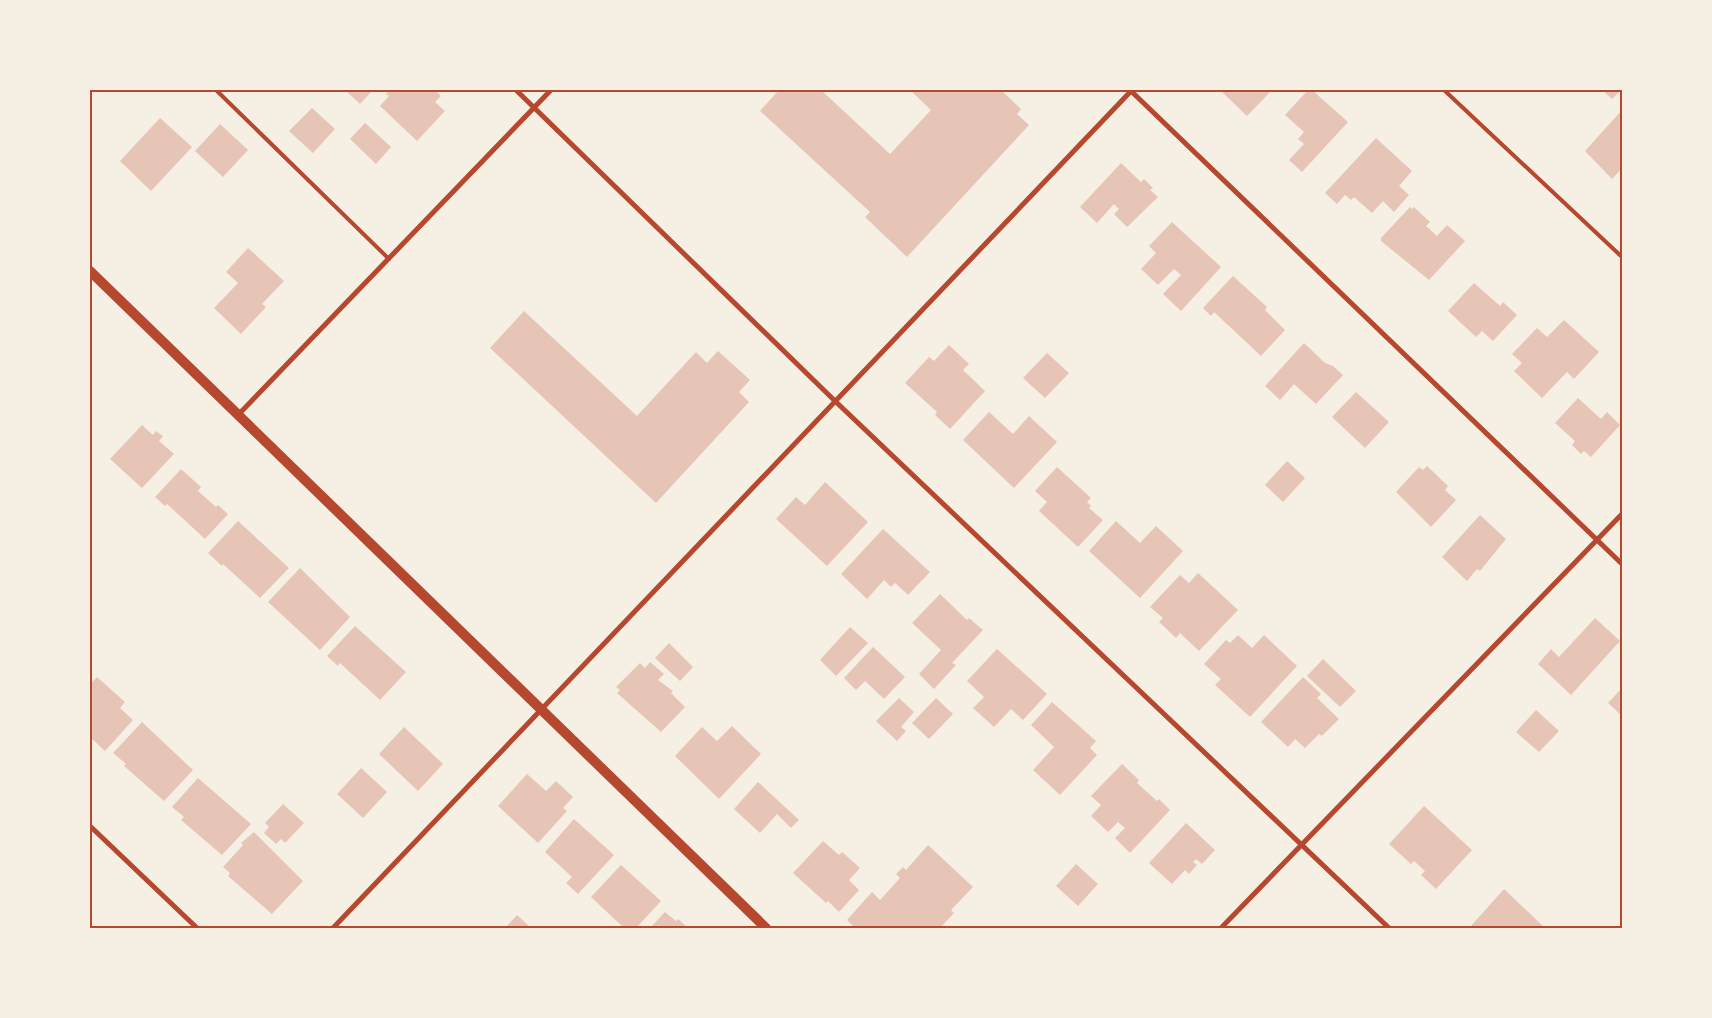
<svg xmlns="http://www.w3.org/2000/svg" width="1712" height="1018" viewBox="0 0 1712 1018" font-family="Poppins,sans-serif">
<style>
.building{fill:#e6c5b7}
.lines{fill:none;stroke-linecap:round;stroke-linejoin:round}
.service{stroke:#b5482f;stroke-width:4}
.minor{stroke:#b5482f;stroke-width:5}
.secondary{stroke:#b5482f;stroke-width:10}
.neatline{fill:none;stroke:#b5482f;stroke-width:2}
</style>
<rect width="100%" height="100%" fill="#f6efe4"/>
<path class="building" d="M345 90H373L360 104Z
M389 90H435L441 96 435 102 445 111 417 141 380 106 389 96 386 94Z
M779 90H821L890 154 931 110 910 90H1001L1021 109 1017 114 1029 125 907 257 865 217 870 212 760 111Z
M1223 90H1272L1247 116 1222 92Z
M1308 90H1312L1348 122 1302 172 1289 160 1304 144 1298 139 1304 132 1285 115Z
M1602 90H1621L1612 99Z
M312 108 335 129 313 153 289 131Z
M1622 110V168L1612 179 1585 151Z
M160 118 192 147 151 191 120 161Z
M365 123 391 147 376 164 350 139Z
M220 124 248 150 223 177 195 151Z
M1376 138 1412 171 1399 186 1409 195 1394 212 1383 201 1372 213 1354 197 1351 200 1345 195 1337 204 1325 193Z
M1121 163 1141 182 1144 179 1153 188 1150 190 1158 197 1127 227 1114 214 1119 209 1114 204 1097 223 1080 207Z
M1410 207 1412 209 1414 207 1430 222 1426 226 1437 236 1447 225 1465 241 1429 280 1381 241V238Z
M1172 222 1221 267 1181 311 1163 294 1181 275 1174 269 1158 285 1141 269 1156 253 1149 246Z
M248 248 284 281 262 304 266 307 241 334 214 308 238 283 226 272Z
M1233 276 1267 307 1265 310 1285 330 1261 356 1214 312 1211 316 1203 308Z
M1474 283 1500 306 1503 302 1517 315 1493 341 1482 331 1476 337 1448 311Z
M524 311 637 416 696 352 707 363 718 351 750 380 739 392 749 402 656 503 490 348Z
M1564 320 1599 352 1574 379 1567 372 1542 398 1514 371 1522 363 1512 354 1537 328 1547 337Z
M1304 343 1325 363 1333 366 1343 375 1316 404 1294 384 1280 400 1265 386Z
M949 345 969 364 963 370 985 391 950 429 935 415 937 412 905 383 929 357 934 361Z
M1047 353 1069 373 1045 398 1023 378Z
M1356 392 1389 422 1365 448 1332 417Z
M1578 398 1601 419 1607 412 1620 425 1591 457 1584 451 1581 454 1572 445 1575 441 1555 423Z
M989 412 1013 434 1029 416 1057 442 1014 488 963 440Z
M142 425 153 435 156 431 163 436 159 441 174 454 142 488 110 459Z
M1287 461 1305 478 1283 502 1265 485Z
M1427 466 1448 486 1445 490 1456 500 1431 527 1396 492 1419 467 1423 470Z
M1057 467 1091 498 1087 502 1091 506 1089 508 1103 520 1078 547 1039 511 1047 502 1035 491Z
M181 469 201 487 198 491 216 507 218 505 228 514 205 539 167 504 165 506 155 497Z
M825 482 868 522 827 566 776 519 796 497 805 505Z
M1480 515 1506 539 1480 571 1477 569 1467 581 1442 557Z
M238 521 289 568 260 598 223 564 222 566 208 553Z
M1116 521 1140 543 1156 526 1183 551 1140 598 1089 551Z
M883 529 930 572 908 595 895 583 891 587 884 580 867 599 841 574Z
M300 568 350 617 320 650 268 602Z
M1198 573 1238 610 1199 651 1180 633 1176 638 1159 622 1163 618 1150 607 1180 575 1189 583Z
M940 594 967 620 969 618 983 630 952 663 956 665 934 689 919 674 941 650 912 623Z
M1595 618 1620 641 1571 695 1538 664 1551 649 1559 657Z
M355 626 406 672 380 700 340 663 338 666 327 656Z
M850 627 868 643 836 676 820 660Z
M1238 635 1252 648 1264 635 1297 666 1250 717 1215 685 1221 679 1204 664 1226 640 1230 643Z
M669 643 693 667 680 681 655 658Z
M873 647 905 677 884 699 865 681 856 690 844 678Z
M997 649 1047 694 1023 720 1011 709 994 727 973 708 984 697 967 681Z
M1323 659 1356 691 1340 707 1307 676Z
M650 662 664 674 658 680 673 691 671 693 685 707 661 732 617 693 620 690 616 687 640 663 645 668Z
M97 677 125 702 120 708 133 720 105 751 90 737V680L92 682Z
M1303 677 1321 694 1317 698 1339 719 1322 736 1319 734 1305 748 1295 739 1288 747 1261 722Z
M1622 688V716L1608 703Z
M899 698 914 712 901 727 906 731 897 741 876 721Z
M936 698 953 714 929 739 912 723Z
M1052 702 1096 741 1090 748 1097 755 1060 795 1033 770 1054 747 1031 725Z
M1536 710 1559 731 1539 752 1516 732Z
M142 722 193 770 164 801 124 766 126 764 113 753Z
M732 726 761 754 719 799 675 756 702 727 717 741Z
M404 727 443 764 418 791 379 754Z
M1122 764 1139 780 1137 783 1157 801 1159 799 1170 810 1130 853 1115 838 1125 828 1118 822 1108 832 1091 816 1101 805 1091 796Z
M361 768 387 792 363 818 337 794Z
M527 774 546 791 556 781 573 797 563 808 567 811 538 843 498 806Z
M198 778 251 824 222 855 181 820 184 817 172 807Z
M758 782 799 820 791 828 777 814 760 833 734 809Z
M283 804 304 823 285 843 281 839 276 844 264 833 269 827 265 823Z
M1424 806 1472 850 1436 889 1421 875 1425 871 1414 861 1411 864 1389 844Z
M574 819 614 855 578 894 566 883 572 877 545 852Z
M1186 823 1215 850 1202 864 1196 859 1193 862 1197 865 1189 874 1185 870 1172 884 1149 863Z
M254 832 303 881 272 914 228 876 230 873 223 867 243 845 241 843Z
M823 841 839 855 842 852 860 868 849 880 859 890 839 912 828 901 826 903 793 873Z
M928 845 973 887 951 910 954 913 940 928H855L847 920 872 892 880 900 900 878 896 874 903 867 906 870Z
M1076 864 1098 884 1078 906 1056 886Z
M621 865 661 901 636 928H624L591 897Z
M1504 889 1545 928H1473L1471 926Z
M665 912 676 921 678 919 688 928H650Z
M517 915 531 928H505Z"/>
<g class="lines">
<path class="service" d="M216 90 389 259
M1444 90 1622 257"/>
<path class="minor" d="M516 90 835 401 1389 928
M1130 90 1622 564
M238 415 551 90
M90 826 197 928
M333 928 1132 90
M1221 928 1622 514"/>
<path class="secondary" d="M90 271 766 928"/>
</g>
<rect width="1712" height="1018" fill="none" stroke="#f6efe4" stroke-width="182"/>
<rect x="91" y="91" width="1530" height="836" class="neatline"/>
</svg>
